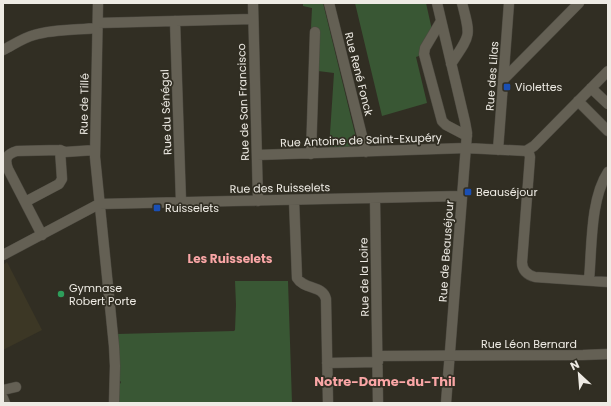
<svg xmlns="http://www.w3.org/2000/svg" width="611" height="406" viewBox="0 0 611 406" font-family="Poppins,sans-serif">
<style>
.built{fill:#3c3725}
.green{fill:#395734}
.lines{fill:none;stroke-linecap:round;stroke-linejoin:round}
.minor-casing{stroke:#4c4940;stroke-width:11}
.minor{stroke:#646054;stroke-width:10}
.transit-dot{fill:#1a4fb4;stroke:#312e23;stroke-width:1.5}
.leisure-dot{fill:#2e9e5b;stroke:#312e23;stroke-width:1.5}
.labels{text-anchor:middle;stroke-width:3.5;stroke-linejoin:round;paint-order:stroke}
.street-label{font-size:11px;fill:#eeebe4;stroke:#312e23}
.poi-label{font-size:11px;fill:#eeebe4;stroke:#312e23;text-anchor:start}
.neighbourhood-label{font-size:12px;font-weight:bold;fill:#faa6a6;stroke:#312e23}
.quarter-label{font-size:13px;font-weight:bold;fill:#faa6a6;stroke:#312e23}
</style>
<rect width="100%" height="100%" fill="#312e23"/>
<path class="built" d="M7 262 42 330 3 350V265Z"/>
<path class="green" d="M303 3H323L358 146 329 149 334 73 318 71 319 30 311 28 312 8 303 6Z
M355 3H426L432 30 422 55 416 57 427 103 382 116Z
M235 281H288L292 403H117L118 388 121 382 117 378V334L234 331 235 330 236 305Z"/>
<g class="lines">
<defs>
<path id="minor" d="M98 3 95 157 114 346 115 366 114 403
M253 3 258 201
M329 3 366 152
M437 3 465 122 467 133 446 403
M175 21 181 202
M441 21 425 48 424 54 442 121 446 125 467 136
M98 23 253 19
M3 50C13 45 23 38 34 35 54 29 77 30 97 28
M451 64C471 34 471 37 462 3
M503 80 579 3
M591 88 608 104
M578 101 608 131
M498 150 509 3
M528 150 530 157 522 262C522 270 527 275 535 277L608 282
M311 154 315 32
M257 155 466 148 526 151 534 146 608 71
M375 198 378 403
M294 200 297 278C304 290 323 285 326 299L328 403
M25 202 59 184 62 179 60 150
M42 235 8 169C4 158 7 154 17 151L60 150 65 152 95 150
M3 255 99 204 462 196
M589 280C592 248 590 199 608 172
M378 356 583 355 608 354
M327 363 378 362
M3 390 16 387
M3 398 5 403"/>
</defs>
<use href="#minor" class="minor-casing"/>
<use href="#minor" class="minor"/>
</g>
<g class="transit-dot">
<rect x="503" y="83" width="8" height="8" rx="2"/>
<rect x="464" y="188" width="8" height="8" rx="2"/>
<rect x="153" y="204" width="8" height="8" rx="2"/>
</g>
<circle class="leisure-dot" cx="61" cy="294" r="4"/>
<g class="labels">
<g class="street-label">
<text transform="translate(359 74) rotate(76)" y="4">Rue René Fonck</text>
<text transform="translate(492 76) rotate(-86)" y="4">Rue des Lilas</text>
<text transform="translate(243 102) rotate(-92)" y="4">Rue de San Francisco</text>
<text transform="translate(84 104) rotate(-89)" y="4">Rue de Tillé</text>
<text transform="translate(166 112) rotate(-92)" y="4">Rue du Sénégal</text>
<text transform="translate(361 140) rotate(-2)" y="4">Rue Antoine de Saint-Exupéry</text>
<text transform="translate(280 188) rotate(-1)" y="4">Rue des Ruisselets</text>
<text transform="translate(446 251) rotate(-86)" y="4">Rue de Beauséjour</text>
<text transform="translate(364 277) rotate(-91)" y="4">Rue de la Loire</text>
<text x="529" y="348">Rue Léon Bernard</text>
</g>
<g class="poi-label">
<text x="515" y="91">Violettes</text>
<text x="476" y="196">Beauséjour</text>
<text x="165" y="212">Ruisselets</text>
<text x="69" y="292">Gymnase<tspan x="69" dy="13">Robert Porte</tspan></text>
</g>
<g class="neighbourhood-label">
<text x="230" y="263">Les Ruisselets</text>
</g>
<g class="quarter-label">
<text x="385" y="386">Notre-Dame-du-Thil</text>
</g>
</g>
<rect width="611" height="406" fill="none" stroke="#eeebe4" stroke-width="8"/>
<g transform="translate(579 374) rotate(334)" stroke="#312e23" stroke-width="3" paint-order="stroke">
<path d="M0-3L7 15L0 10L-7 15Z" fill="#eeebe4"/>
<text y="-6" font-size="11" font-weight="bold" text-anchor="middle" fill="#eeebe4">N</text>
</g>
</svg>
